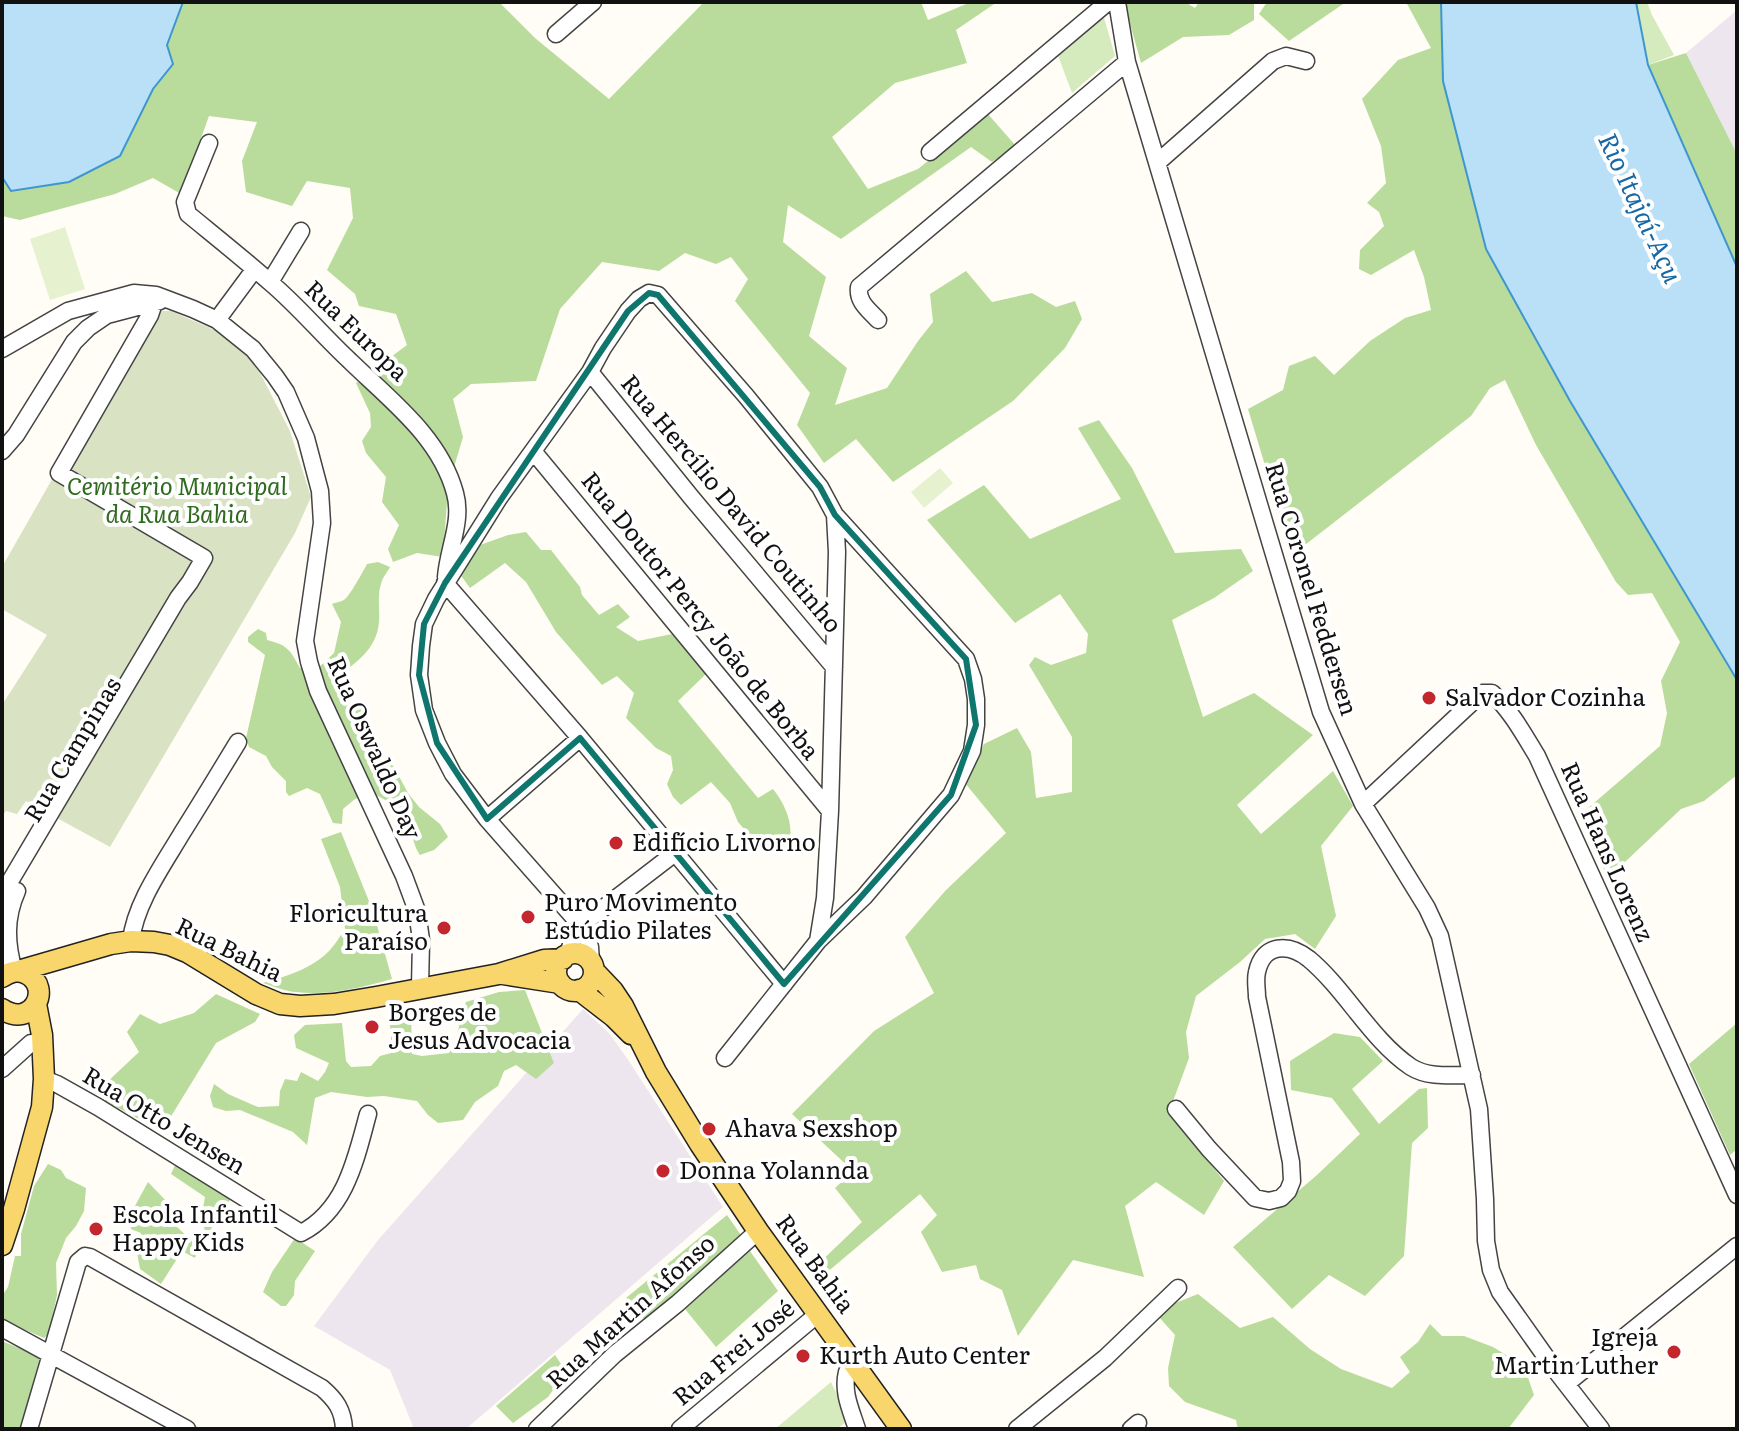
<svg xmlns="http://www.w3.org/2000/svg" width="1739" height="1431" viewBox="0 0 1739 1431" font-family="Literata,serif">
<style>
.industrial{fill:#eee6ef}
.green{fill:#d5ebbd}
.forest{fill:#b9dc9c}
.cemetery{fill:#d9e3c4}
.pitch{fill:#e6f2cf}
.water{fill:#b9e0f7;stroke:#3f96cf;stroke-width:2}
.lines{fill:none;stroke-linecap:round;stroke-linejoin:round}
.minor-casing{stroke:#444;stroke-width:19}
.major-casing{stroke:#222;stroke-width:23}
.minor{stroke:#fff;stroke-width:16}
.major{stroke:#f9d66b;stroke-width:20}
.marked{fill:none;stroke:#0f766e;stroke-width:6;stroke-linejoin:round}
.poi-dot{fill:#c4262e;stroke:#fff;stroke-width:3}
.labels{text-anchor:middle;stroke-width:8;stroke-linejoin:round;paint-order:stroke}
.street-label{font-size:24px;fill:#111;stroke:#fff}
.park-label{font-size:24px;font-style:italic;fill:#2f6b1f;stroke:#fff}
.poi-label{font-size:24px;fill:#111;stroke:#fff;text-anchor:start}
.water-label{font-size:26px;font-style:italic;fill:#1768a6;stroke:#fff}
</style>
<rect width="100%" height="100%" fill="#fffdf5"/>
<path class="industrial" d="M1737 10V154L1686 53Z
M583 1009 609 1033 629 1061 723 1207 466 1429H414L390 1370 314 1326 378 1240Z"/>
<path class="green" d="M1636 2H1647L1652 15 1674 55 1648 65Z
M1103 14 1115 56 1072 93 1057 53Z
M831 1382 838 1397 845 1423 836 1429H775Z"/>
<path class="forest" d="M183 2H499L535 38 609 99 704 2H921L928 20 971 2H997L956 30 967 63 895 83 832 137 868 189 918 169 987 113 1016 146 992 162 971 147 841 239 788 205 783 242 826 277 809 336 847 368 835 405 887 388 918 341 933 322 930 294 966 271 992 302 1032 293 1056 307 1075 301 1082 319 1065 348 1013 401 893 482 856 439 824 463 797 425 810 393 735 301 748 279 731 257 716 264 685 253 659 271 602 262 560 309 536 381 471 384 453 399 463 437 448 487 443 557 417 553 393 562 388 549 399 525 382 502 386 477 366 453 362 441 371 427 370 413 356 383 407 345 396 314 359 306 355 294 327 270 353 218 350 188 307 181 292 206 246 192 242 161 257 122 209 116 181 194 153 178 115 194 20 220 2 216V177L11 191 69 182 120 156 153 89 173 64 167 45Z
M1124 2H1185L1195 8 1199 2H1254V20L1229 35 1183 37 1141 63Z
M1267 2H1346L1289 41 1259 14Z
M1406 2H1441L1443 81 1570 401 1737 680V775L1704 801 1681 809 1608 878 1579 816 1660 746 1667 713 1661 681 1680 642 1652 593 1628 595 1616 582 1536 445 1505 380 1490 388 1471 416 1292 555 1248 409 1283 390 1289 366 1315 356 1334 375 1370 341 1405 318 1431 310 1424 277 1414 250 1371 275 1359 269 1360 250 1384 226 1379 212 1367 203 1386 183 1381 146 1362 99 1398 60 1431 48Z
M1686 53 1737 154V267L1648 65Z
M1099 420 1132 468 1175 553 1241 549 1253 571 1214 598 1172 620 1203 717 1254 693 1313 735 1237 805 1261 834 1333 771 1353 806 1321 846 1336 916 1315 949 1295 934 1265 939 1240 962 1196 996 1186 1032 1189 1058 1169 1112 1224 1181 1204 1215 1156 1182 1125 1206 1144 1277 1073 1260 1018 1336 1002 1290 980 1279 976 1265 942 1272 921 1232 937 1215 920 1194 819 1279 813 1269 862 1222 835 1188 853 1171 792 1114 874 1031 934 993 905 937 946 890 1006 833 965 783 984 744 1017 728 1031 752 1036 798 1072 792V737L1029 665 1035 657 1051 665 1086 653 1088 634 1060 594 1015 623 927 520 984 485 1030 539 1121 499 1078 428Z
M526 532 541 550H551L580 587 582 595 599 615 618 604 630 617 616 627 638 641 672 634 707 673 678 701 758 798 773 789C786 805 797 830 786 850L776 853 757 844 738 822 730 803 711 782 681 805 673 797 667 784 673 770 671 756 656 748 626 718 634 693 617 676 602 685 556 632 526 582 505 563 470 588 459 573 480 545 508 535Z
M378 562 390 567C387 573 382 578 381 584 377 596 380 609 379 622 377 650 354 664 334 679 339 699 342 700 361 708L367 721 370 743 394 767 408 793 419 807 440 824 448 837 434 850 420 855C416 850 415 844 412 837 409 831 404 826 402 820 396 806 388 801 374 794L355 799 343 809 342 824 333 823 320 794 307 788 289 796 286 792V781L272 767 266 756 249 747 246 738 265 655 248 642V637L258 629 266 633 267 640C288 645 290 650 300 668L317 669 334 653 341 622 332 604C337 602 342 602 345 599 349 597 364 570 367 564Z
M341 832 373 911 392 979C360 988 328 996 295 992 284 991 273 986 263 983 285 977 313 968 329 951 335 945 340 936 345 929L340 887 321 839Z
M525 990 554 1063 536 1079 516 1065 504 1071 498 1086 475 1102 463 1120 438 1123 428 1115 417 1101 384 1096 367 1097 331 1092 315 1098 307 1145 293 1132 240 1110 226 1111 213 1107 210 1096 214 1084 228 1094 258 1107 279 1106 280 1091 285 1079 297 1081 301 1072 318 1081 325 1072 329 1063 296 1048 294 1035 305 1025 342 1023 346 1061 351 1067 371 1066 380 1056 391 1053V1032L388 1014 411 1012 412 1054 422 1056 449 1053C458 1039 460 1018 466 1002L499 992Z
M216 994 260 1014 255 1022 216 1043 162 1131 105 1101 106 1083 139 1052 127 1032 140 1014 160 1024 194 1013Z
M1737 1023V1149L1730 1155 1689 1064Z
M1334 1033 1360 1037 1383 1061 1352 1089 1379 1124 1419 1089 1427 1088 1428 1128 1412 1143 1404 1256 1365 1296 1329 1275 1292 1309 1233 1247 1317 1175 1360 1134 1332 1098 1291 1090 1290 1061Z
M176 1163 232 1197 207 1235 201 1220 205 1197 171 1174Z
M48 1164 61 1170 66 1178 86 1188 84 1211 76 1226 66 1238 56 1263 57 1295 53 1314 52 1331 44 1338 2 1320V1296L8 1287 15 1256H21V1234L34 1186Z
M148 1182 168 1203 175 1225 198 1247 195 1258 182 1251 161 1284 140 1269 137 1253 141 1233 131 1229 130 1215Z
M727 1215 743 1238 647 1322 626 1298Z
M295 1238 315 1251 295 1281 294 1295 286 1306H281L263 1292 272 1272Z
M750 1251 778 1291 716 1347 685 1309Z
M1198 1294 1240 1328 1273 1317 1310 1349 1341 1369 1392 1388 1410 1372 1400 1357 1418 1342 1430 1324 1442 1336H1464L1493 1347 1524 1366 1534 1395 1508 1429H1238L1236 1420 1185 1402 1169 1386 1168 1368 1175 1335 1158 1316 1173 1304Z
M2 1341 40 1357 20 1429H2Z
M555 1355 561 1364 562 1378 548 1397 513 1423 496 1406Z"/>
<path class="cemetery" d="M148 311H171L217 331 239 346 257 367 290 431 311 497 295 533 110 847 26 801 17 814 6 811 2 817V705L47 635 2 609V567Z"/>
<path class="pitch" d="M65 227 85 289 50 300 30 239Z
M940 468 953 483 924 508 911 492Z"/>
<path class="water" d="M2 2H183L167 45 173 64 153 89 120 156 69 182 11 191 2 177Z
M1441 2H1636L1648 65 1737 267V680L1570 401 1486 249 1443 81Z"/>
<g class="lines">
<defs>
<path id="minor" d="M1117 2 1127 62 1321 712 1363 804 1427 908 1440 936 1479 1109 1485 1199 1486 1241 1491 1270 1500 1292 1553 1367 1601 1429
M556 34 593 2
M209 143 185 202 188 214C216 237 245 260 272 284 300 308 323 336 350 361 390 400 440 437 455 493 463 521 448 549 446 577
M930 152 1108 2
M1158 162 1273 61 1286 56 1306 61
M270 282 301 231
M217 320 254 270
M878 320C869 310 857 302 859 287L1127 62
M2 349 68 311 134 293 156 295 193 309 217 320 253 349 275 376 286 392 306 438 320 491 322 523 305 641 309 662 318 691 404 876 417 911 421 940 420 988
M590 372 691 497 834 667
M2 451 16 435 74 342 88 328 107 315 160 301
M533 451 830 811
M445 583 580 738 784 984
M1363 804 1482 693H1492C1511 711 1523 733 1537 756L1737 1195
M487 819 580 738
M2 901 9 883 178 598 190 582 204 558 59 473 150 315 154 303
M579 923 593 916 675 853
M131 941C135 904 163 865 182 833 201 803 219 773 238 742
M567 956 579 923
M591 962 590 947 584 929 487 819 453 774 437 743 424 710 419 675 421 646 424 624 436 599 499 498 590 372 603 348 628 311 639 299 649 293 658 295 746 396 820 487 835 515 837 552 830 811 825 898 818 941
M14 971C6 943 5 918 17 891
M725 1058 818 941 864 897 951 795 972 751 976 725V699L973 679 966 659 835 515
M2 1069 31 1043
M44 1079 57 1084 98 1107 301 1233C346 1210 356 1158 368 1114
M1176 1109 1209 1149 1255 1198 1269 1201 1281 1198 1288 1191 1292 1181 1291 1162 1257 997C1257 989 1255 980 1257 972 1263 943 1289 943 1309 959 1346 990 1371 1040 1411 1067 1428 1078 1452 1075 1472 1075
M2 1328 187 1429
M856 1365 847 1372C842 1392 851 1410 857 1429
M1566 1384 1737 1246
M29 1429 78 1262 85 1256 90 1257 322 1388C336 1400 343 1410 344 1429
M537 1429 615 1354 678 1303 758 1231
M680 1429 818 1314
M1017 1429 1105 1358 1178 1288
M1131 1429 1138 1423"/>
<path id="major" d="M556 972a19 19 0 1 1 38 0a19 19 0 1 1-38 0Z
M18 971 111 944 131 941 154 942 170 945 187 952 256 994 280 1004 300 1006 334 1004 376 997 499 974 544 960 563 959
M594 971 613 991 623 1006 656 1072 700 1144 758 1231 901 1429
M503 974 560 983
M2 977C10 972 18 969 27 974 53 988 32 1029 2 1009
M579 990 614 1017 631 1034
M2 1245 14 1209 42 1107 44 1079 42 1035 36 1004"/>
</defs>
<use href="#minor" class="minor-casing"/>
<use href="#major" class="major-casing"/>
<use href="#minor" class="minor"/>
<use href="#major" class="major"/>
</g>
<path class="marked" d="M649 293 658 295 820 487 835 515 966 659 976 725 951 795 784 984 580 738 487 819 437 743 419 675 424 624 445 583 628 311Z"/>
<g class="poi-dot">
<circle cx="1429" cy="698" r="8"/>
<circle cx="616" cy="843" r="8"/>
<circle cx="528" cy="917" r="8"/>
<circle cx="444" cy="928" r="8"/>
<circle cx="372" cy="1027" r="8"/>
<circle cx="709" cy="1129" r="8"/>
<circle cx="663" cy="1171" r="8"/>
<circle cx="96" cy="1229" r="8"/>
<circle cx="1674" cy="1352" r="8"/>
<circle cx="803" cy="1356" r="8"/>
</g>
<g class="labels">
<g class="street-label">
<text transform="translate(356 331) rotate(44)" y="8">Rua Europa</text>
<text transform="translate(731 504) rotate(50)" y="8">Rua Hercílio David Coutinho</text>
<text transform="translate(1311 589) rotate(73)" y="8">Rua Coronel Feddersen</text>
<text transform="translate(700 616) rotate(51)" y="8">Rua Doutor Percy João de Borba</text>
<text transform="translate(374 748) rotate(66)" y="8">Rua Oswaldo Day</text>
<text transform="translate(73 750) rotate(-59)" y="8">Rua Campinas</text>
<text transform="translate(1607 852) rotate(66)" y="8">Rua Hans Lorenz</text>
<text transform="translate(229 950) rotate(26)" y="8">Rua Bahia</text>
<text transform="translate(164 1121) rotate(31)" y="8">Rua Otto Jensen</text>
<text transform="translate(815 1264) rotate(54)" y="8">Rua Bahia</text>
<text transform="translate(631 1312) rotate(-42)" y="8">Rua Martin Afonso</text>
<text transform="translate(734 1353) rotate(-40)" y="8">Rua Frei José</text>
</g>
<g class="park-label">
<text x="177" y="495">Cemitério Municipal<tspan x="177" dy="28">da Rua Bahia</tspan></text>
</g>
<g class="poi-label">
<text x="1445" y="706">Salvador Cozinha</text>
<text x="632" y="851">Edifício Livorno</text>
<text x="544" y="911">Puro Movimento<tspan x="544" dy="28">Estúdio Pilates</tspan></text>
<text x="428" y="922" text-anchor="end">Floricultura<tspan x="428" dy="28">Paraíso</tspan></text>
<text x="388" y="1021">Borges de<tspan x="388" dy="28">Jesus Advocacia</tspan></text>
<text x="725" y="1137">Ahava Sexshop</text>
<text x="679" y="1179">Donna Yolannda</text>
<text x="112" y="1223">Escola Infantil<tspan x="112" dy="28">Happy Kids</tspan></text>
<text x="1658" y="1346" text-anchor="end">Igreja<tspan x="1658" dy="28">Martin Luther</tspan></text>
<text x="819" y="1364">Kurth Auto Center</text>
</g>
<g class="water-label">
<text transform="translate(1640 208) rotate(65)" y="9">Rio Itajaí-Açu</text>
</g>
</g>
<rect width="1739" height="1431" fill="none" stroke="#111111" stroke-width="8"/>
</svg>
